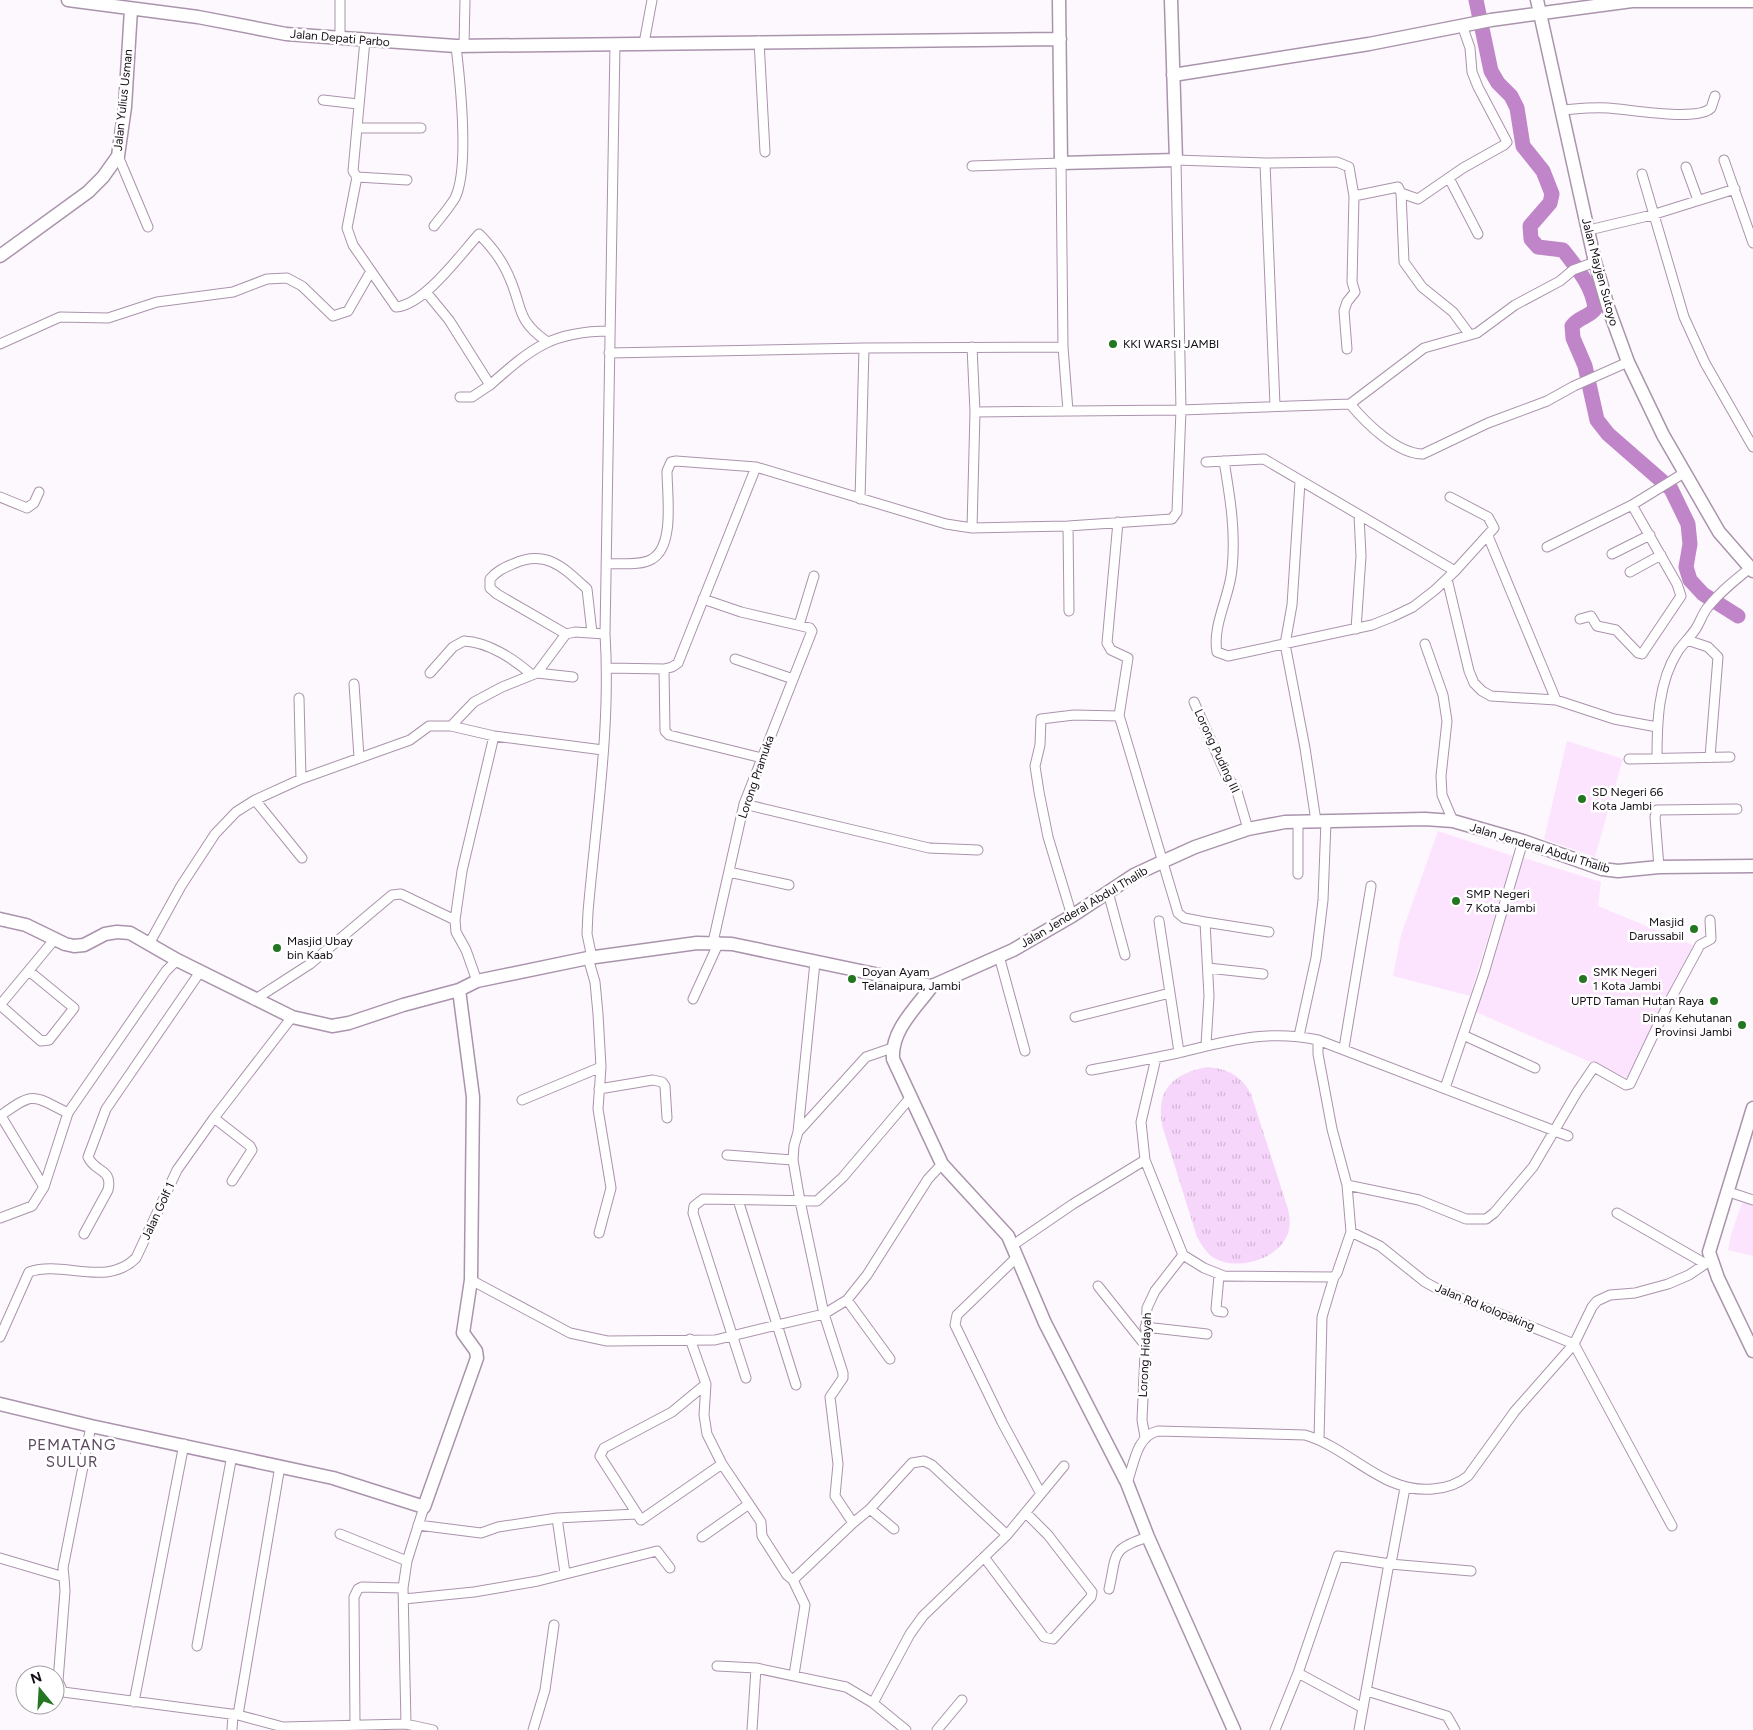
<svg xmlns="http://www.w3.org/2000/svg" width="1753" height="1730" viewBox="0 0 1753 1730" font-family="Figtree,sans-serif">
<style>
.built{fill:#fce4ff}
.grass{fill:url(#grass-tufts)}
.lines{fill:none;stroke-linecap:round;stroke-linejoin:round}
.river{stroke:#c084c8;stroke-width:15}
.street-casing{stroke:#aa93ad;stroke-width:11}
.secondary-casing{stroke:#aa93ad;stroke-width:15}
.street{stroke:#fff;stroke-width:9}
.secondary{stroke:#fff;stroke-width:12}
.poi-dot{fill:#237721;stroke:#fff;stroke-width:2}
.labels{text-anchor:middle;stroke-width:5;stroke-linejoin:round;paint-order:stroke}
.street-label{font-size:12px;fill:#150d16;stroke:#fff}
.poi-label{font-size:12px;fill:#150d16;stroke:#fff;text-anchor:start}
.quarter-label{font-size:15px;letter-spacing:1px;fill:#5b475e;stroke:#fff}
</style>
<defs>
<pattern id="grass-tufts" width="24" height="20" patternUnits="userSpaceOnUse" patternTransform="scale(1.25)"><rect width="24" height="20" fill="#f7d6fb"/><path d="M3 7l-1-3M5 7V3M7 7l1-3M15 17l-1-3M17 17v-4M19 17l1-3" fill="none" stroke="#d3b6d6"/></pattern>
</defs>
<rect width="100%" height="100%" fill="#fdf8fd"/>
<path class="built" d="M1567 741 1623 759 1595 857 1544 839Z
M1438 831 1513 856 1470 996 1393 976 1401 935Z
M1521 857 1601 882 1598 906 1695 946 1636 1082 1476 1012Z
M1743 1200 1753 1203V1256L1728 1250 1731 1235Z"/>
<path class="grass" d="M1207 1067C1228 1069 1241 1075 1251 1094L1288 1209C1290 1218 1291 1227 1287 1236 1276 1260 1237 1271 1214 1258 1206 1253 1202 1245 1197 1237L1162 1125C1156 1089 1173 1074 1207 1067Z"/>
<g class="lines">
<path class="river" d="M1476 0 1491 71 1498 83 1511 96 1517 108 1523 146 1543 171 1552 194 1550 203 1530 226 1531 239 1538 247 1563 250C1576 267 1593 286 1595 309 1589 317 1579 317 1572 326L1573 338 1585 366 1597 420 1608 434 1671 489 1688 524 1690 544 1686 567 1690 580 1703 594 1738 616"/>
<defs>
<path id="street" d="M340 38V0
M365 40 353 171 357 177 407 180
M759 41 765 152
M644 43 652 0
M464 46 465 0
M323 100 358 104
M1561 110C1576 109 1592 107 1608 108 1628 109 1697 122 1711 108L1715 96
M357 128H421
M118 156 148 227
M1724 160 1753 243
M1265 163 1275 405
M1686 167 1698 200
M1642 174 1684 317 1705 363 1753 447
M1449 178 1478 234
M1401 193 1418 199 1463 168 1504 145 1507 142 1478 87 1472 72 1470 48 1462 25
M1354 196 1398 187 1401 193 1404 262 1422 287 1453 312 1470 335
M434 226C441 217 449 208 455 198 470 168 460 80 456 46
M1589 230 1652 215 1735 189
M371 271 396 307C424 305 460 255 479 234 493 248 503 261 510 279 523 309 516 319 546 341
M426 292 449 320 490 385C532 348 552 331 610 331
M0 344 60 317 108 318 157 302 233 292 267 279 287 278 302 286 333 316 348 311 371 271 353 245 347 228 357 177
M972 347 975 412 972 528
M1063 347 1068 411
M609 353 864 348 1063 347 1061 163 972 166
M460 397H472L490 385
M1350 404C1366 423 1397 454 1423 454L1488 423 1547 401 1574 386 1628 362
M975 412 1181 410 1350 404 1424 348 1477 333 1515 305 1560 281 1573 270 1595 262
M1224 461C1230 497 1236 532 1232 569 1230 596 1212 625 1217 652L1228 656 1372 625 1392 617 1413 607 1435 590 1455 571 1494 528 1488 517 1450 497
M1206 462 1264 459 1455 571
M1300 482 1292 605 1285 644 1305 748 1316 821
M0 497 27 508 34 503 39 492
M860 499 864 348
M1118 522 1107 643 1111 650 1128 658 1119 716 1121 722 1178 913 1184 918 1205 922 1209 996 1206 1045
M1068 526 1069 611
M1488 536 1556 700
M1547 547 1632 505 1684 473
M1612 554 1650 535
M606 564C620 563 641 566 652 559 675 546 667 494 667 471L671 462 676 461 756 467 946 524 972 528 1068 526 1172 519 1177 512 1181 410 1176 160 1265 163 1337 162 1349 167 1354 196 1352 282 1355 292 1347 302 1344 311 1347 349
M1630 572 1661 555
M1447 579 1469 671 1474 683 1482 691 1491 696 1556 700 1614 719 1657 727
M703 599 741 612 810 628 812 631 744 804 713 942
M1580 619 1591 616 1597 626 1616 630 1638 653 1642 654 1681 596 1677 584 1632 505
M799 625 814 576
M1356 629 1361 556 1359 515
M566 634 497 594 490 588V579C497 571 503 568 513 564 546 549 563 567 587 589L592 633
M1687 640 1708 647 1718 657 1710 757
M1425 644 1443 695 1447 721 1441 776 1442 795 1453 821
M735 659 793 679
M607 668 664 669 672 667 678 663 756 467
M664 669 665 731 669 735 762 758
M430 673 453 647 464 641C488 642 514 659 532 675
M537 673 573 677
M354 684 359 757
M299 698 301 779
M1194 702 1227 777 1236 788 1248 829
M451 726 494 736 603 750
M1657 758C1657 723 1658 682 1678 651 1683 644 1690 637 1695 630 1700 623 1702 614 1708 607 1720 592 1735 580 1750 568
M1629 759 1730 757
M255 800 302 858
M744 804 929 848 978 850
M1298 822V874
M1659 867 1655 817 1657 810 1737 809
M729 872 789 885
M1108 892 1125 955
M1072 916 1048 837 1039 792 1035 766 1040 745 1041 719 1074 715 1119 716
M1159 921 1179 1052
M1205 922 1269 932
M149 944 181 886 215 834 236 812 255 800 301 779 410 740 429 726H451L474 702 502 687 537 673 566 634 575 632 605 634
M999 956 1025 1051
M588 958 595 982 598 1014 601 1067 598 1109 611 1188 599 1233
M592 958 587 934 588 912C596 820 611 726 605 634L615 44
M1208 968 1263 974
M477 981 466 950 456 932 455 920 462 871 494 736
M693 999 719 942
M254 1000 310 964 392 895 401 894 455 920
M0 1005 41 1041 49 1040 74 1008 29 971
M0 1005 54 940
M1075 1017 1170 993
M1463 1035 1535 1068
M1299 1036 1316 958 1323 900 1326 821
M1344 1048 1371 886
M1156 1058 1141 1122 1145 1160 1183 1255 1204 1268 1224 1276 1334 1277 1337 1273 1351 1232 1347 1185 1332 1129 1318 1054V1040L1568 1136
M1091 1070C1120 1065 1149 1059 1178 1053 1228 1041 1267 1029 1318 1040
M1445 1088 1484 973 1523 841
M599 1089 653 1080 662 1082 665 1086 667 1118
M522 1100 601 1067
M0 1116C35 1091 31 1095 68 1113
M1 1116 44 1187
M214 1118 250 1146 252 1150 232 1181
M798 1132 815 962
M727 1155 793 1160
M1347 1185 1419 1200 1466 1219H1486L1494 1213 1533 1167 1577 1092 1594 1067 1626 1085 1630 1084 1668 1004 1700 945 1711 939 1710 920
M1735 1194 1753 1200
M738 1200 796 1385
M1617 1213 1704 1263
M0 1218 32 1206 44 1187 68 1113 166 971 177 960
M1351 1232 1380 1246 1425 1282 1436 1288 1574 1344 1672 1526
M84 1234 108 1190C113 1168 95 1173 88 1157L106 1109 200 972
M1013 1245 1073 1204 1145 1160
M1016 1258 957 1315 955 1325 1002 1422 1041 1494
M1219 1276 1216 1309 1217 1311 1223 1312
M471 1280 570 1333 607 1341 715 1340 777 1325 824 1314 847 1300 867 1275 928 1179 942 1164
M1098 1286 1145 1345
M847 1300 890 1359
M1145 1327 1207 1334
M0 1337 29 1272C64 1260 106 1288 136 1258L177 1170 214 1118 292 1017
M690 1339 706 1384 704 1415 707 1434 722 1464 761 1522 762 1536 787 1575 793 1580
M746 1378 693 1213 694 1206 703 1199 817 1201 843 1177 910 1098
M706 1384 672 1412 604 1448 600 1456 641 1520 722 1464
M1145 1437 1142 1420 1147 1308 1155 1291 1183 1255
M1319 1439 1322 1317 1334 1277
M1127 1483C1134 1465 1136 1436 1158 1431L1305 1435C1350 1448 1383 1494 1433 1489 1447 1488 1458 1484 1468 1476L1515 1411 1574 1344 1592 1307 1597 1301 1610 1295 1635 1293 1668 1284 1689 1275 1711 1260
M424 1507 407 1561 403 1588 406 1724 433 1730
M870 1509 894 1529
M557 1518 565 1573
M853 1523 835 1496 838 1464 830 1397 843 1378V1373L824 1314 800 1201 793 1160 794 1146 798 1132 866 1057 892 1048
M418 1525 481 1533 498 1527 557 1518 636 1514
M340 1534 407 1561
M702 1537 749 1504
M984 1557 1044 1637 1053 1639 1091 1597 1092 1592 1048 1535 1026 1513
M0 1558 64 1577 65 1591 58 1681 63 1692 238 1715 283 1727 406 1724
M64 1577 63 1568 91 1426
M1109 1589C1117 1554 1110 1549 1148 1537
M404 1599 474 1592 538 1581 657 1551 670 1568
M197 1646 232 1455
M717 1666 756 1668 846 1687 873 1703 906 1730
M1298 1673 1363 1708
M794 1675 805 1605 793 1580 853 1523 870 1509 912 1463 924 1461 932 1465 1007 1535
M1367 1691 1447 1716 1455 1730
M134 1702 184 1444
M873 1703 910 1634 923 1616 1007 1535 1064 1466
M238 1715 280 1466
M355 1725 354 1597 358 1589 362 1587 403 1588
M232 1730 233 1714
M533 1730 545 1690 554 1625
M752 1730 756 1668
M937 1730 962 1700
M1275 1730 1298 1673 1338 1556 1390 1564 1471 1571
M1359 1730 1388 1569 1392 1558 1405 1488"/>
<path id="secondary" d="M68 0 198 17 286 34 456 46 1060 39
M1059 0 1061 163 1176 160 1171 0
M1537 0 1595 262 1608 307 1628 362 1663 435 1719 532 1753 571
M1173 75 1369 44 1491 20 1632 1H1753
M0 256 88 192 103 177 118 156 125 107 131 9
M0 919 26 925 65 944 74 946 84 945 105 934 117 932 130 933 177 960 292 1017 332 1026 349 1023 403 1005 459 990 477 981 588 958 697 943 732 944 932 986 1013 950 1072 916 1134 875 1164 861 1195 847 1248 829 1285 822 1425 819 1453 821 1523 841 1602 869 1618 871 1659 867 1753 866
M932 986C916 1008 891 1030 893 1059L942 1164 1008 1236 1045 1323 1127 1483 1148 1537 1234 1730
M1753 1108 1709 1252 1718 1278 1753 1351
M0 1404 91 1426 333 1478 424 1507 477 1358 476 1351 463 1333 471 1280 473 1097 459 990"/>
</defs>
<use href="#street" class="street-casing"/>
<use href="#secondary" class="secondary-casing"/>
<use href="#street" class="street"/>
<use href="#secondary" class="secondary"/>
</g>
<g class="poi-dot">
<circle cx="1113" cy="344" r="5"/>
<circle cx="1582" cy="799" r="5"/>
<circle cx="1456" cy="901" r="5"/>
<circle cx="1694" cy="929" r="5"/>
<circle cx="277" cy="948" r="5"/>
<circle cx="852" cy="979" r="5"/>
<circle cx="1583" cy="979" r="5"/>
<circle cx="1714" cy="1001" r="5"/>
<circle cx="1742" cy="1025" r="5"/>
</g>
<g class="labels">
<g class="street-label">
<text transform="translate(340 38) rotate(5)" y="4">Jalan Depati Parbo</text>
<text transform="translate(123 100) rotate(-84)" y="4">Jalan Yulius Usman</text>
<text transform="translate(1600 272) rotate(75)" y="4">Jalan Mayjen Sutoyo</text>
<text transform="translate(1217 751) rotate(65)" y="4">Lorong Puding III</text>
<text transform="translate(756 777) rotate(-71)" y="4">Lorong Pramuka</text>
<text transform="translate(1540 848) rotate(17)" y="4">Jalan Jenderal Abdul Thalib</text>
<text transform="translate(1084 907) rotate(-31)" y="4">Jalan Jenderal Abdul Thalib</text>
<text transform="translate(158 1211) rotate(-65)" y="4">Jalan Golf 1</text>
<text transform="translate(1485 1307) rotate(22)" y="4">Jalan Rd kolopaking</text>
<text transform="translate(1145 1355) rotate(-87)" y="4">Lorong Hidayah</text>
</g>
<g class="poi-label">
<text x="1123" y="348">KKI WARSI JAMBI</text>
<text x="1592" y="796">SD Negeri 66<tspan x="1592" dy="14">Kota Jambi</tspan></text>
<text x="1466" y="898">SMP Negeri<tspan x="1466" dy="14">7 Kota Jambi</tspan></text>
<text x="1684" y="926" text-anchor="end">Masjid<tspan x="1684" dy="14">Darussabil</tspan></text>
<text x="287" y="945">Masjid Ubay<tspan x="287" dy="14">bin Kaab</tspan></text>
<text x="862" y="976">Doyan Ayam<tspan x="862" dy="14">Telanaipura, Jambi</tspan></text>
<text x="1593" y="976">SMK Negeri<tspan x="1593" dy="14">1 Kota Jambi</tspan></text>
<text x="1704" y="1005" text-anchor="end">UPTD Taman Hutan Raya</text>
<text x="1732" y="1022" text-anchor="end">Dinas Kehutanan<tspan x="1732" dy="14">Provinsi Jambi</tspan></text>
</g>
<g class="quarter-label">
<text x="72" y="1450">PEMATANG<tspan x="72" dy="17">SULUR</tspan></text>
</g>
</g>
<g transform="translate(40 1690) rotate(342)"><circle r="24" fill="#ffffff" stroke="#a19ea2"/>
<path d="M0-4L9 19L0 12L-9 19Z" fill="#237721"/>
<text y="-8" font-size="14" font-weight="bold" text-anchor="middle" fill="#150d16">N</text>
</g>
</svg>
